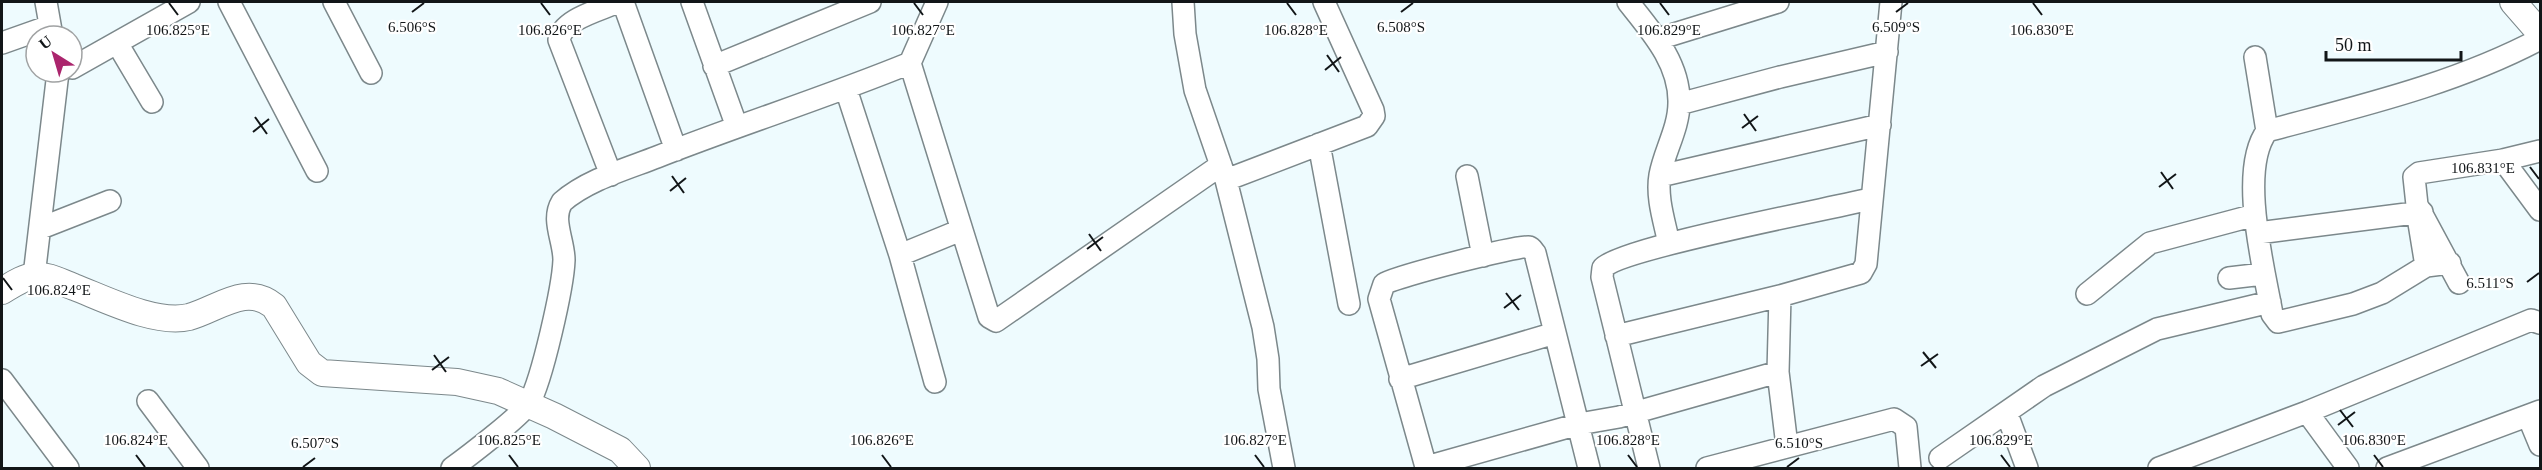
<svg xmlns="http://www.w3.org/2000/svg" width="2542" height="470" viewBox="0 0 2542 470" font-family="'Times New Roman',serif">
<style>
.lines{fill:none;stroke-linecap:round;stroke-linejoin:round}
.minor-casing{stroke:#7c888b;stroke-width:24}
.tertiary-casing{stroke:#7c888b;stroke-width:28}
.minor{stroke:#fff;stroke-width:21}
.tertiary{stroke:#fff;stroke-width:26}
.ticks{fill:none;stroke:#121618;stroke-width:2}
.ticks-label{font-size:15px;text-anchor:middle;fill:#121618;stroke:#fff;stroke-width:4.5;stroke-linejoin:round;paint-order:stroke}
</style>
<rect width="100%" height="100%" fill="#eefbfe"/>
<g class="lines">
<defs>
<path id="minor" d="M46 2 52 36
M229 2 317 171
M334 2 371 73
M623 2 676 150
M692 2 737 127
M1183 2 1185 34 1195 90 1226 180 1263 327 1268 359 1269 389 1284 468
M1628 2C1651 31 1680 63 1679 103 1679 128 1664 152 1660 175 1656 198 1665 223 1669 244
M1658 39 1778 2
M2 43 50 26
M117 43 152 102
M2255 57 2267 131
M910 63 989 317 996 321 1221 165
M714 66 870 2
M72 68 189 2
M846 89 900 255 935 382
M1679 104 1780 77 1887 52
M1319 144 1349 304
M2503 160 2540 210
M611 175 559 40C562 19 601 10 618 2
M1467 176 1483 256
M1660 176 1880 125
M1226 180 1367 126 1374 116 1373 110 1324 2
M2418 217 2426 266
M41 228 110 201
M2258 233 2422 212
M900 255 961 230
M2450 263 2426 266 2382 293 2353 304 2278 322 2272 314C2264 268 2238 170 2267 131 2360 106 2455 84 2540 39
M34 276 58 72
M2229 278 2263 274
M2459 283 2417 205 2414 177 2419 173 2503 160 2540 151
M2087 294 2150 243 2255 215
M1780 296 1778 372 1787 446
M1616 336 1780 296 1861 273 1866 264 1891 2
M1400 379 1555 333
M2 380 68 468
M148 401 198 468
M2307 412 2348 468
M2007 414 2027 468
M2528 416 2540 445
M1940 458 2044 386 2157 329 2270 302
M452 468C466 458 521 416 529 403 542 380 563 287 564 260 564 240 551 220 562 202 587 180 626 169 657 157 741 124 827 97 910 63L937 2
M1589 468 1535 253C1533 251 1532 248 1529 247 1518 245 1394 277 1384 284L1379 299 1426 467 1579 424 1619 417 1778 372
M1649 468 1602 277 1603 268C1621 248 1829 209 1870 199
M1707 468 1894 419 1906 427 1910 468
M2159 468 2307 412 2531 320 2540 323
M2387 468 2540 411"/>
<path id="tertiary" d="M2513 2 2540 33
M2 291C12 285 23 277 35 276 50 275 60 282 74 287 105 299 156 325 189 317 218 309 246 283 274 306L309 363 322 373 457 382 498 391 554 416 620 450 637 468"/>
</defs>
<use href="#minor" class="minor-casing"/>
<use href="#tertiary" class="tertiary-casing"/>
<use href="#minor" class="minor"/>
<use href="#tertiary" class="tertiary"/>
</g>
<path class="ticks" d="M169 3 178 15M541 3 550 15M914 3 923 15M1287 3 1296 15M1660 3 1669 15M2033 3 2042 15M412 12 424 3M1401 12 1413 3M1896 12 1908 3M1327 55 1339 72M1325 70 1341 57M1744 114 1756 131M255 117 267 134M1742 128 1758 116M253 132 269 119M2530 167 2539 179M2161 172 2173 189M672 176 684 193M2159 187 2176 174M670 191 686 178M1089 234 1101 251M1087 249 1103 237M3 278 12 290M2527 282 2539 273M1506 293 1519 310M1504 308 1521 295M1923 352 1936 368M434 355 446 372M1921 366 1938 354M432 370 449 357M2340 410 2353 427M2338 425 2355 412M136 455 145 467M509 455 518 467M882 455 891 467M1255 455 1264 467M1628 455 1637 467M2001 455 2010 467M2374 455 2383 467M303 467 315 458M1787 467 1799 458"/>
<g class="ticks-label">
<text x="412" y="32">6.506°S</text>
<text x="1401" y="32">6.508°S</text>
<text x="1896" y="32">6.509°S</text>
<text x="178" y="35">106.825°E</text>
<text x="550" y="35">106.826°E</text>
<text x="923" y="35">106.827°E</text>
<text x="1296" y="35">106.828°E</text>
<text x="1669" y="35">106.829°E</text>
<text x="2042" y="35">106.830°E</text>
<text x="2483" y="173">106.831°E</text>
<text x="2490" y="288">6.511°S</text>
<text x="59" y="295">106.824°E</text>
<text x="136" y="445">106.824°E</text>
<text x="509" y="445">106.825°E</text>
<text x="882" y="445">106.826°E</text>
<text x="1255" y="445">106.827°E</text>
<text x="1628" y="445">106.828°E</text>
<text x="2001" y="445">106.829°E</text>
<text x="2374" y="445">106.830°E</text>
<text x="315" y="448">6.507°S</text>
<text x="1799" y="448">6.510°S</text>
</g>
<rect width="2542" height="470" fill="none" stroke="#121618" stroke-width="6"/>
<g transform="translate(54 54) rotate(323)"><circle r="28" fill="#ffffff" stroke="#a0a2a3" stroke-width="1.5"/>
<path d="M0-4.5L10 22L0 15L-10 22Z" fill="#ab256d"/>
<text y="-9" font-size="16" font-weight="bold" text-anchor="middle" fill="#121618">U</text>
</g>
<path d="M2326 51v9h135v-9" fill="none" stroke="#121618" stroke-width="3"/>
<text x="2335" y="51" font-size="18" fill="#121618" stroke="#ffffff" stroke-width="4.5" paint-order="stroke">50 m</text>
</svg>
